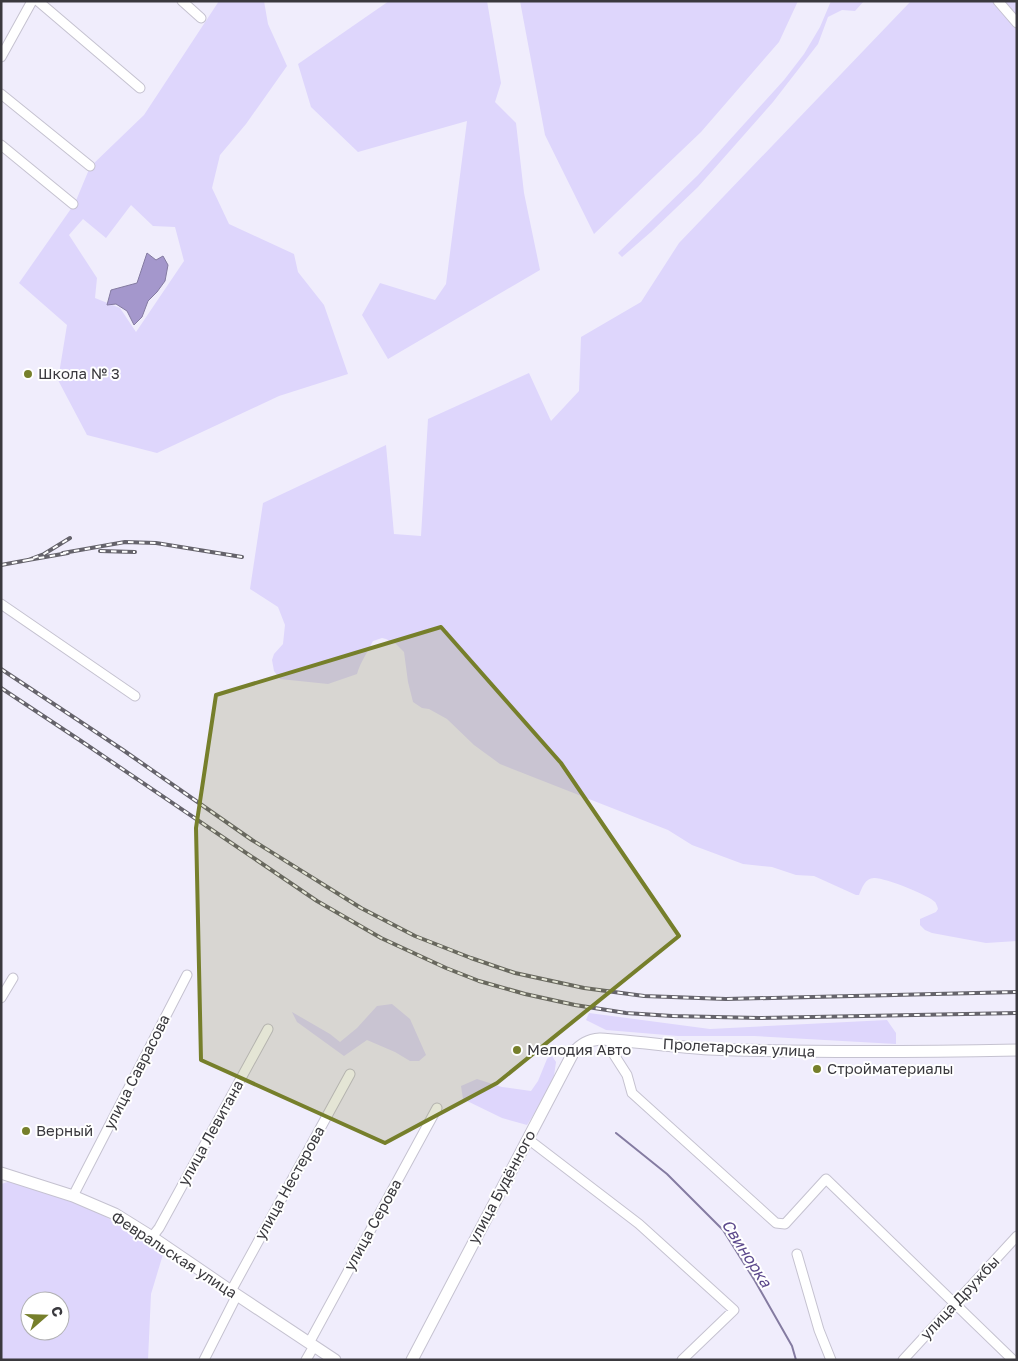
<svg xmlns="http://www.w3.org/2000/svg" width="1018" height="1361" viewBox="0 0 1018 1361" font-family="'Golos Text',sans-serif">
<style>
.green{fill:#ded6fc;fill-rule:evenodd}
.water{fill:#a497cc;stroke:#847ba1}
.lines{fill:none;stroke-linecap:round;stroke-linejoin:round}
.stream{stroke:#847ba1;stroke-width:2}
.minor-casing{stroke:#c5c2d0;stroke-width:11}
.major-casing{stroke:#c5c2d0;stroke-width:13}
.minor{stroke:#fff;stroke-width:9}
.major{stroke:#fff;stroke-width:11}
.rail-casing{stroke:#65636b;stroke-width:4}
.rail{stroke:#fff;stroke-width:2;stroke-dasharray:5.5;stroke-linecap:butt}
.marked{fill:#767f2b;fill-opacity:0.2;stroke:#767f2b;stroke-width:4;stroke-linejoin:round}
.poi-dot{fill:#767f2b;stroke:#fff;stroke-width:2}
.labels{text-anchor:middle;stroke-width:4;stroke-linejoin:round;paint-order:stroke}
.poi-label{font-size:15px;fill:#3a393e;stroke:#fff;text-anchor:start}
.street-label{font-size:15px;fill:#3a393e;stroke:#fff}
.water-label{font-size:16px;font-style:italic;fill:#5c498c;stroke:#fff}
</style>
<rect width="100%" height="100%" fill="#f0edfc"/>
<path class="green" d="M219 1H264L268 24 287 66 246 124 220 155 212 188 229 224 294 254 298 272 324 305 348 374 279 396 157 453 87 435 58 380 67 325 19 283 75 203 90 167 144 115ZM131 205 153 226 175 227 184 261 136 332 120 308 95 298 97 278 69 235 83 219 106 238Z
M389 1H487L501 83 495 102 516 123 524 193 540 270 388 359 362 315 380 283 435 300 446 284 467 121 358 152 311 107 298 64Z
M520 1H798L779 42 701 132 594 234 545 135Z
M831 1H864L855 11 842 10 828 17 818 44 773 102 698 187 651 232 622 257 618 253 698 175 784 80 804 54 820 27Z
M911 1H1017V941L986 943 932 933 925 930 920 925V919L936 912 938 909C938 908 936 903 935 902 929 895 883 877 874 878 865 878 862 888 859 895H856L814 876 796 875 772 867 743 864 692 845 668 830 500 764 474 745 447 719 429 709 422 708 413 702 408 682 404 652 396 644 386 639 382 638 373 641C368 651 360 663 357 674L328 684 280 679 274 671 272 660 274 654 283 644 285 625 278 607 250 589 263 503 386 445 394 534 421 536 428 419 529 373 551 421 579 391 581 337 641 302 679 243Z
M392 1004 410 1019 426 1055 419 1061H410L395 1052 367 1040 344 1056 297 1022 292 1012 330 1034 340 1042 357 1028 377 1006Z
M589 1013 710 1029 887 1020 896 1033V1044L754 1036H678L606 1030 586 1020Z
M549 1056H552L556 1062 554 1076 550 1089 527 1125 502 1118 463 1099 461 1086 477 1079 502 1087 531 1091 538 1081 547 1059Z
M11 1181 89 1207 164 1251 151 1294 148 1360H1V1184ZM30 1301H60V1331H30Z"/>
<path class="water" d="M147 253 156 260 163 256 168 265 165 281 157 292 148 301 142 317 134 325 127 311 116 304 107 305 111 290 137 283Z"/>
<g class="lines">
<path class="stream" d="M616 1133 667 1174 723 1230 755 1281 792 1346 796 1360"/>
<defs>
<path id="minor" d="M38 1 140 88
M182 1 201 18
M998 1 1017 23
M1 57 32 1
M1 94 90 166
M1 145 73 204
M1 604 135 696
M1 998 13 978
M612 1040 611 1050 627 1075 632 1093 776 1223 785 1224 826 1179 1013 1360
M528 1139 639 1224 734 1310 682 1360
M73 1196 187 975
M152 1237 159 1228 268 1029
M797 1254 819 1330 831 1360
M231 1291 350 1074
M309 1343 437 1108
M204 1360 237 1295
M306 1360 314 1346
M903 1360 1017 1236"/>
<path id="major" d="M1 1173 73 1196 115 1214 152 1237 231 1291 335 1360
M412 1360 573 1053C581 1044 588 1040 600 1039 636 1041 673 1047 709 1049 812 1053 914 1052 1017 1050"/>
</defs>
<use href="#minor" class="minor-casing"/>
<use href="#major" class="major-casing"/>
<use href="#minor" class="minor"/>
<use href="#major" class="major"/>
<defs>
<path id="rail" d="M100 551 135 552
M63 553 125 542 156 543 242 557
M28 560 68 553
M1 565 28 560 44 554 70 538
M1 669 123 750 252 840 361 908 415 936 471 958 515 973 584 988 644 996 726 999 1017 992
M1 688 81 741 317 901 381 938 446 968 479 981 525 994 575 1005 626 1013 672 1016 759 1018 1017 1013"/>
</defs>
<use href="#rail" class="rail-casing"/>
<use href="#rail" class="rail"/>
</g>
<path class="marked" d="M441 627 561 763 679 936 497 1083 385 1143 201 1060 196 828 216 695Z"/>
<g class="poi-dot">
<circle cx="28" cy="374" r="5"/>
<circle cx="517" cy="1050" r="5"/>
<circle cx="817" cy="1069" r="5"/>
<circle cx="26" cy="1131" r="5"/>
</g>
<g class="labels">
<g class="poi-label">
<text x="38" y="379">Школа № 3</text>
<text x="527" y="1055">Мелодия Авто</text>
<text x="827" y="1074">Стройматериалы</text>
<text x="36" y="1136">Верный</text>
</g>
<g class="street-label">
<text transform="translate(739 1048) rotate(3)" y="5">Пролетарская улица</text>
<text transform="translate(137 1072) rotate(-63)" y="5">улица Саврасова</text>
<text transform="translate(211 1133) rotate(-61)" y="5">улица Левитана</text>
<text transform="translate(290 1183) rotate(-61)" y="5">улица Нестерова</text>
<text transform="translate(502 1187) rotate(-62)" y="5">улица Будённого</text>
<text transform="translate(373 1225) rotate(-61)" y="5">улица Серова</text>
<text transform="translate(174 1255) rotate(33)" y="5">Февральская улица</text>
<text transform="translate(960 1298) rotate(-47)" y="5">улица Дружбы</text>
</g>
<g class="water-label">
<text transform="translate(747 1253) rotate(57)" y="6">Свинорка</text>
</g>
</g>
<rect width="1018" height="1361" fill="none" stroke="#3a393e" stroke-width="5"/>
<g transform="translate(45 1316) rotate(70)"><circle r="24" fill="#ffffff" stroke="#b0b0b2"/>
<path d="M0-4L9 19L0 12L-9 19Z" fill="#767f2b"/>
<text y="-8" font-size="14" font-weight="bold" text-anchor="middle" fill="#3a393e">С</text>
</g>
</svg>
